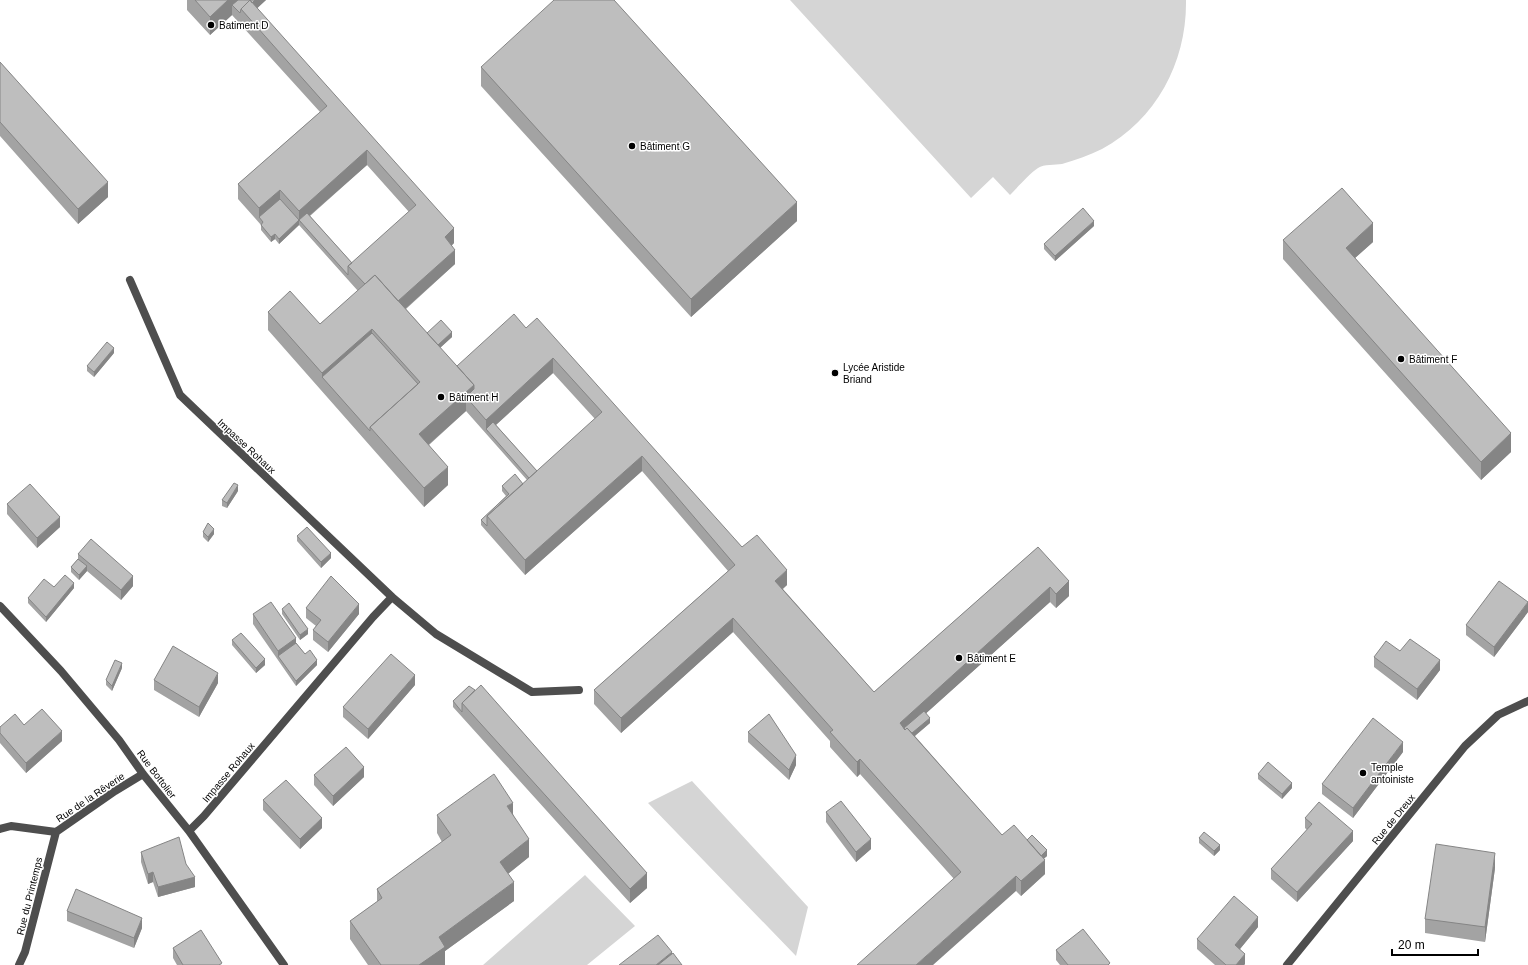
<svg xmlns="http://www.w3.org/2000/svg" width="1528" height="965" viewBox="0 0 1528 965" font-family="Helvetica,sans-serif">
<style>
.green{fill:#d5d5d5}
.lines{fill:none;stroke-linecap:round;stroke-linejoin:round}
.street{stroke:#4e4e4e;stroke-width:8}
.wall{fill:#a3a3a3;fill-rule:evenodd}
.shaded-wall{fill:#858585}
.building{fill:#bebebe;stroke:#858585}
.poi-dot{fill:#000;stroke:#fff;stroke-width:1.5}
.labels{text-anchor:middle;stroke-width:3;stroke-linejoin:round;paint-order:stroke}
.poi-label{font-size:10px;fill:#000;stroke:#fff;text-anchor:start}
.street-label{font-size:10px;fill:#000;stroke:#fff}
</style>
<rect width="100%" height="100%" fill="#fff"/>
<path class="green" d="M790 0H1186C1187 61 1157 119 1102 149 1090 155 1076 160 1062 164 1055 165 1044 164 1038 168 1030 173 1017 188 1010 195L993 177 971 198Z
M692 781 808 907 796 956 648 803Z
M585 875 635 926 587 965H483Z"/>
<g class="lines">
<path class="street" d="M130 280 180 395 392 597 373 617 204 816 189 831
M392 597 436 634 532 692 579 690
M0 606 61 671 119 740 143 774 189 831 284 965
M0 829 11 826 56 832 115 791 143 774
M19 965 25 952 56 832
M1287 965 1465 746 1498 715 1528 701"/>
</g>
<path class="wall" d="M187 0H266L257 8 454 243 452 245 455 264 406 309 427 333 452 337 440 348 457 366 526 328 742 547 787 585 783 589 874 692 1038 547 1069 596 1056 608 1050 602 926 713 930 723 915 736 1002 835 1027 840 1047 856 1043 859 1045 874 1021 896 1016 891 954 879 860 774 857 777 830 747V741L733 632 621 733 594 704V690L728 571 642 471 525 575 481 525V520L506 496 502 491V486L523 484 527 480 466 411 429 445 448 485 424 507 268 330V312L320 324 358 291 299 225 279 244 275 239 271 242 261 230V225L238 199V184L320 112 232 15 210 35 187 10ZM367 165 409 212 352 263 310 216ZM553 373 595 419 537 471 496 425Z
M0 62 108 197 78 224 0 136Z
M481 67 797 221 691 317 481 86Z
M1094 226 1055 261 1044 249V244Z
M1283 240 1373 242 1355 258 1511 452 1481 480 1283 259Z
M114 353 94 377 87 371V366Z
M238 491 227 508 222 506V500Z
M7 504 60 527 37 548 7 514Z
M203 532 214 534 208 542 203 537Z
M297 536 331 558 321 568 297 541Z
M78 554 133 586 121 600 87 571 79 580 71 572V567L78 559Z
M54 587 74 588 46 622 28 603V598Z
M306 608 359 614 328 652 313 640V630L316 626 306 618Z
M282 609 308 634 300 640 282 614Z
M1528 612 1494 657 1466 635V625Z
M253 614 296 643 305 654 317 665 296 686 253 624Z
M232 640 265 665 256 673 232 645Z
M1400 651 1440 670 1417 700 1374 667V657Z
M122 668 112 691 106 685V680Z
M154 680 218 683 199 717 154 690Z
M415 685 368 739 343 717V707Z
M469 686 647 888 630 903 453 707V701Z
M24 725 62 741 26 773 0 743V727Z
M748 732 796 765 789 780 748 742Z
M1403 752 1353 818 1322 794V784Z
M1258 774 1292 788 1282 799 1258 779Z
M314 775 364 777 333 806 314 785Z
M263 800 322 828 300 849 263 810Z
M826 812 871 849 856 862 826 822Z
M513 814 529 857 508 874 514 901 445 951V965H368L350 939V921L377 902V889L442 842 437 833V815Z
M1305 818 1353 841 1297 902 1271 879V869L1307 830 1305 828Z
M1199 838 1220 850 1214 856 1199 843Z
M141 852 186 864 195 887 158 897 153 882 148 884 141 862Z
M1495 868 1485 942 1425 933V919Z
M67 911 142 928 134 948 67 921Z
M1258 927 1240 949 1245 964 1244 965H1215L1197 949V939Z
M173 948 222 965H177L173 958Z
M1056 950 1110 965H1060L1056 960Z"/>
<path class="shaded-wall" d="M228 0H249L232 5V15L210 35V17Z
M255 0H266L248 17 243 11Z
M367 150V165L301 223 299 220V225V211Z
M108 182V197L78 224V209Z
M280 190V204L259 217V208Z
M797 202V221L691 317V299Z
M299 220V225L279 244V239Z
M1094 221V226L1055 261V256Z
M1373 223V242L1346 266V248Z
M454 228V243L445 252V237Z
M275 234V239L271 242V237Z
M455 250V264L396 317V303Z
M372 329V348L322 377V373Z
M452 332V337L431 356V351Z
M114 348V353L94 377V372Z
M553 358V373L488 432 486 429V420Z
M474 385 473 405 466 397V411L419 453V434Z
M1511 433V452L1481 480V462Z
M642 456V471L525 575V560Z
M448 467V485L424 507V488Z
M238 485V491L227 508V503Z
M60 517V527L37 548V538Z
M214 529V534L208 542V537Z
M331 553V558L321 568V562Z
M87 566V571L79 580V575Z
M787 570V585L775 595V581Z
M133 576V586L121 600V590Z
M1069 581V596L1056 608V594Z
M74 583V588L46 622V617Z
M1050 587V602L902 735 900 723Z
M1528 602V612L1494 657V647Z
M359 604V614L328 652V642Z
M733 618V632L621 733V718Z
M308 629V634L300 640V635Z
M296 638V648L278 656V661V651Z
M265 659V665L256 673V668Z
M317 660V665L296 686V681Z
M1440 660V670L1417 700V689Z
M122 663V668L112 691V686Z
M218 673V683L199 717V707Z
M415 675V685L368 739V729Z
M930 718V723L905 744V739Z
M62 731V741L26 773V763Z
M1403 742V752L1353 818V808Z
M796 755V765L789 780V770Z
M860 759V774L857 777V762Z
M364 767V777L333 806V796Z
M1292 783V788L1282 799V794Z
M513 803V821L507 806Z
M322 818V828L300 849V839Z
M1353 831V841L1297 902V892Z
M529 839V857L500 880V862Z
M871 839V849L856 862V852Z
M1220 845V850L1214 856V851Z
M1047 850V856L1037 865V860Z
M1495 853V868L1485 942V927Z
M1045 860V874L1021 896V881Z
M153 872V882L148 884V874Z
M647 873V888L630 903V889Z
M1016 876V891L933 965H916Z
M195 877V887L158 897V887Z
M514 882V901L445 951V965H419L439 937Z
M1258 917V927L1235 955V945Z
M142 918V928L134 948V938Z
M672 952V962L669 965H656Z
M1245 954V964L1244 965H1236Z"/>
<path class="building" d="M195 0H228L210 17Z
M238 0H250L241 9 240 13 232 5Z
M250 0 454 228 445 237 455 250 398 301 375 275 365 284 348 266 416 205 367 150 299 211 280 190 259 208 238 184 327 106 241 9Z
M250 0H255L252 3Z
M554 0H614L797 202 691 299 481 67Z
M0 62 108 182 78 209 0 122Z
M1342 188 1373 223 1346 248 1511 433 1481 462 1283 240Z
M280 199 299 220 279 239 275 234 271 237 261 225 263 222 259 217Z
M1083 208 1094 221 1055 256 1044 244Z
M307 213 352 263 348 266V275L299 220Z
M375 275 474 385 419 434 448 467 424 488 370 427 420 382 372 329 322 373 268 312 290 291 320 324Z
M514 314 526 328 537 318 742 547 757 535 787 570 775 581 874 692 1038 547 1069 581 1056 594 1050 587 900 723 905 730 907 728 1002 835 1014 825 1045 860 1021 881 1016 876 916 965H857L961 872 860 759 857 762 830 732 833 730 733 618 621 718 594 690 735 565 642 456 525 560 487 516 602 412 553 358 486 420 466 397 474 389V385L457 366Z
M441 320 452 332 438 345 427 333Z
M372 333 418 384 370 427V431L322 377Z
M107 342 114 348 94 372 87 366Z
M493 422 537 471 529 478 486 429Z
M515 474 523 484 487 516V526L481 520 509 494 502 486Z
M234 483 238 485 227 503 222 500Z
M30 484 60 517 37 538 7 504Z
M208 523 214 529 208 537 203 532Z
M307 527 331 553 321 562 297 536Z
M91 539 133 576 121 590 78 554Z
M78 559 87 566 79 575 71 567Z
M65 575 74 583 46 617 28 598 44 579 54 587Z
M331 576 359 604 328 642 313 630 321 620 306 608Z
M1499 581 1528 602 1494 647 1466 625Z
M271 602 296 638 278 651 253 614Z
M289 603 308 629 300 635 282 609Z
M241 633 265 659 256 668 232 640Z
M1410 639 1440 660 1417 689 1374 657 1386 641 1400 651Z
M296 643 305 654 310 650 317 660 296 681 278 656Z
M173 646 218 673 199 707 154 680Z
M391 654 415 675 368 729 343 707Z
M115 660 122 663 112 686 106 680Z
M481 685 647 873 630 889 462 703Z
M469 686 475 690 462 703V712L453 701Z
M42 709 62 731 26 763 0 733V727L15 714 24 725Z
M924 711 930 718 912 733 907 728 905 730 904 728Z
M769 714 796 755 789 770 748 732Z
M1373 718 1403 742 1353 808 1322 784Z
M346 747 364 767 333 796 314 775Z
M1268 762 1292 783 1282 794 1258 774Z
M494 774 513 803 507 806 529 839 500 862 514 882 439 937 445 947 419 965H381L350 921 382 898 377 889 451 835 437 815Z
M286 780 322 818 300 839 263 800Z
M841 801 871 839 856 852 826 812Z
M1319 802 1353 831 1297 892 1271 869 1312 824 1305 818Z
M1204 832 1220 845 1214 851 1199 838Z
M1032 835 1047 850 1041 856 1027 840Z
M179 837 186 864 195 877 158 887 153 872 148 874 141 852Z
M1436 844 1495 853 1485 927 1425 919Z
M76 889 142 918 134 938 67 911Z
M1234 896 1258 917 1235 945 1245 954 1236 965H1226L1197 939Z
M1083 929 1110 963 1108 965H1068L1056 950Z
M201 930 222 963 219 965H183L173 948Z
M658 935 672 952 656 965H619Z
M673 953 682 965H658Z"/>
<g class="poi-dot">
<circle cx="211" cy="25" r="4"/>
<circle cx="632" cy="146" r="4"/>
<circle cx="1401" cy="359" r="4"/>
<circle cx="835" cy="373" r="4"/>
<circle cx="441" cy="397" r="4"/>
<circle cx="959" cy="658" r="4"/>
<circle cx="1363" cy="773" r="4"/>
</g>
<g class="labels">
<g class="poi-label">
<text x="219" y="29">Batiment D</text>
<text x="640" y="150">Bâtiment G</text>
<text x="1409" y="363">Bâtiment F</text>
<text x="843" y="371">Lycée Aristide<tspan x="843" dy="12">Briand</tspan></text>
<text x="449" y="401">Bâtiment H</text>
<text x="967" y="662">Bâtiment E</text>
<text x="1371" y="771">Temple<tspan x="1371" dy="12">antoiniste</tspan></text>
</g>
<g class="street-label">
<text transform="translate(247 446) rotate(43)" y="4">Impasse Rohaux</text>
<text transform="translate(228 772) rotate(-50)" y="4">Impasse Rohaux</text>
<text transform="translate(157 774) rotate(53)" y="4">Rue Bottolier</text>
<text transform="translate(90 797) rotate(-34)" y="4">Rue de la Rêverie</text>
<text transform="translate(1393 819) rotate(-51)" y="4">Rue de Dreux</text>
<text transform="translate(29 896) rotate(-76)" y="4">Rue du Printemps</text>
</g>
</g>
<path d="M1392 949v6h86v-6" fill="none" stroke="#000000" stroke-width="2"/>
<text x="1398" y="949" font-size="12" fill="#000000" stroke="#ffffff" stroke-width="3" paint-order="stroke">20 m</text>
</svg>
